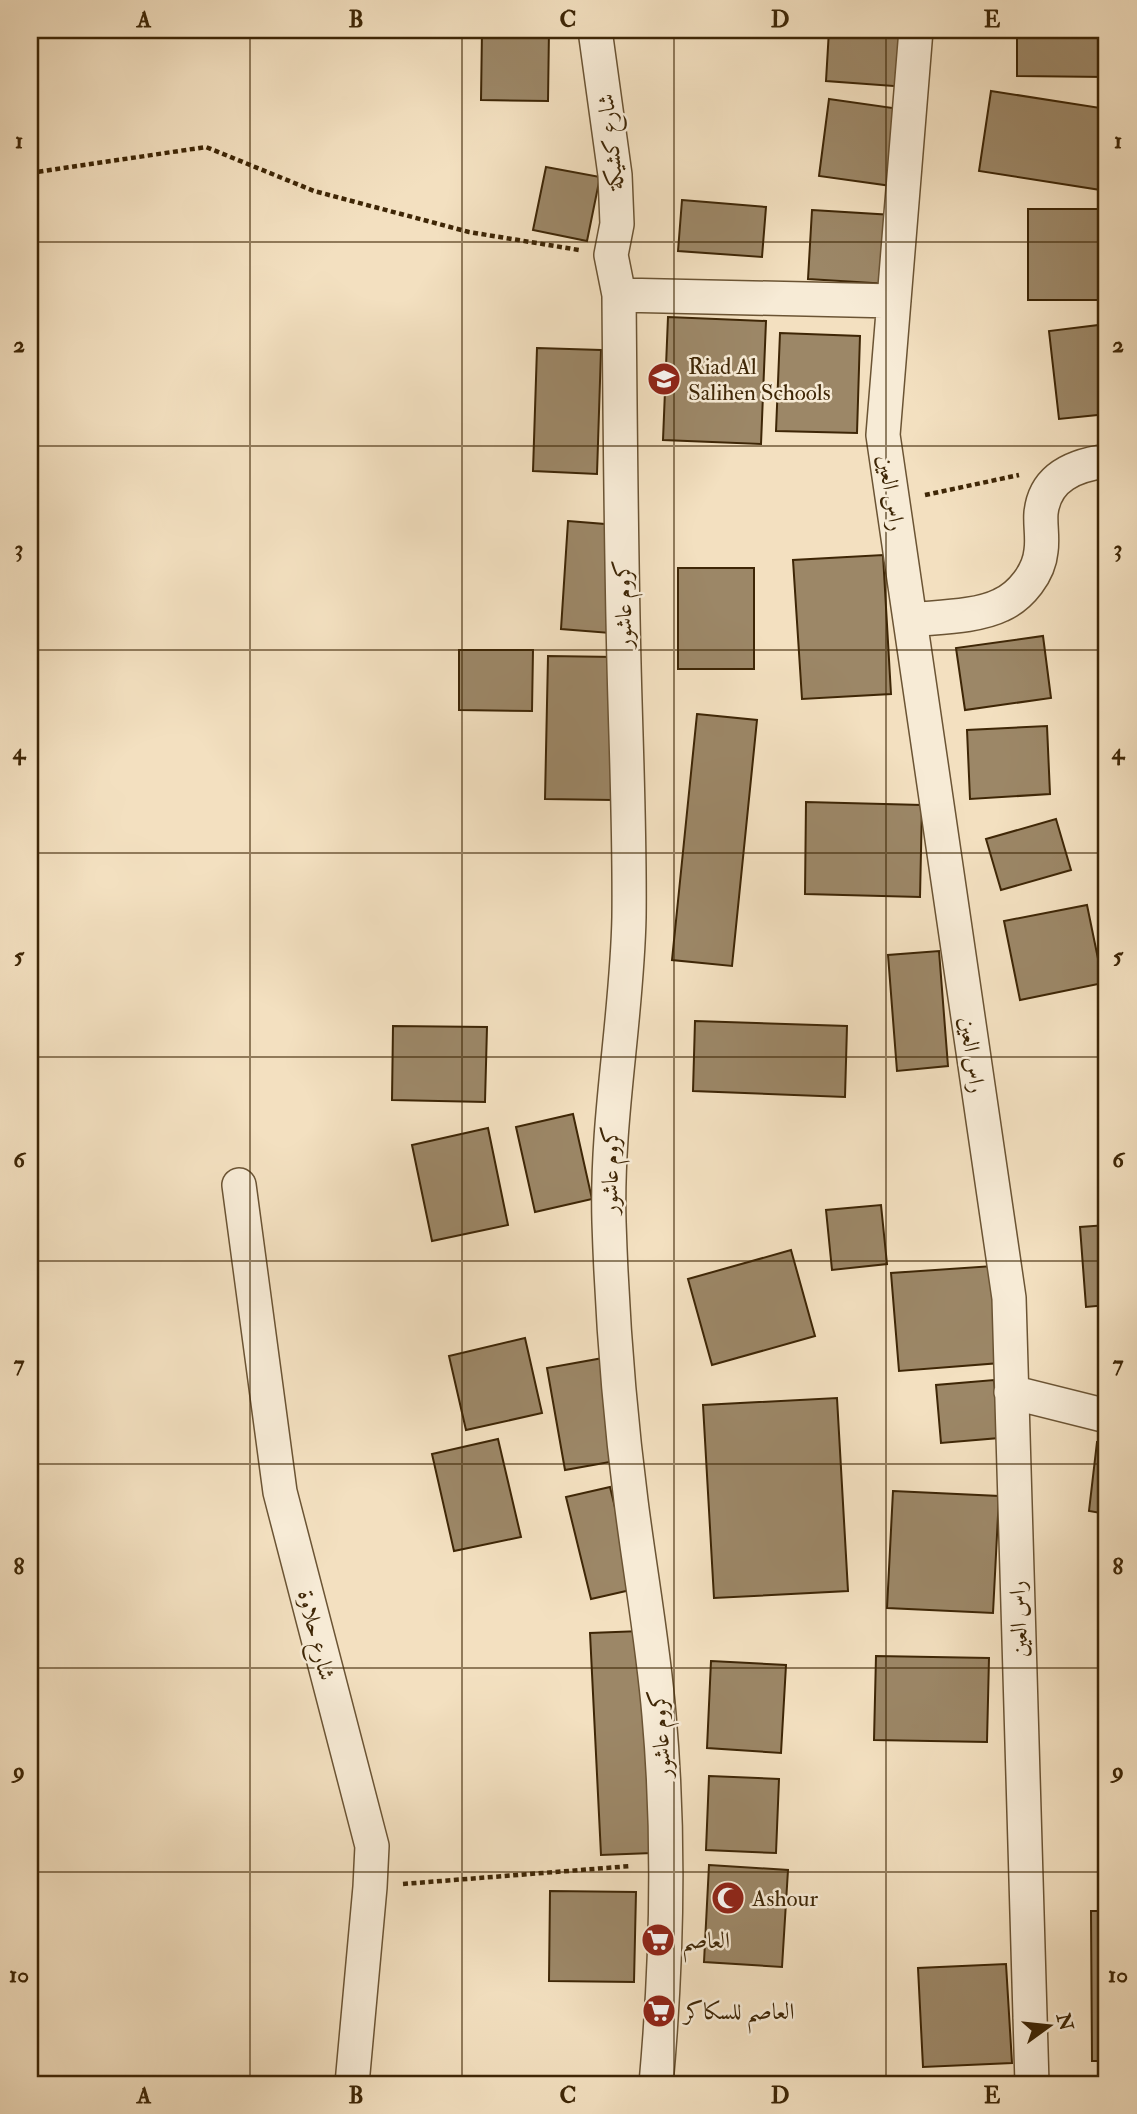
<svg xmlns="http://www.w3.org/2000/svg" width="1137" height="2114" viewBox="0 0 1137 2114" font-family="'IM FELL Double Pica',Amiri,serif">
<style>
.building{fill:#9c8767;stroke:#3e2606;stroke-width:2}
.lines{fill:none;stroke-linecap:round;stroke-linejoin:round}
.minor-casing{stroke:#6b5434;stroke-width:36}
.path{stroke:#3e2606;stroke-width:4.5;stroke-dasharray:5 3.5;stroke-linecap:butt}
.minor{stroke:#f7ebd6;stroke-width:33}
.grid{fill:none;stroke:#3e2606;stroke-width:2;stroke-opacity:0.55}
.labels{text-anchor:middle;stroke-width:5;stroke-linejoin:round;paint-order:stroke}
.street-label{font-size:23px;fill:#3e2606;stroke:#f7ebd6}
.poi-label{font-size:23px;fill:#3e2606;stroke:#f7ebd6;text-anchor:start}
.neatline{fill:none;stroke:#3e2606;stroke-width:2.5}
.grid-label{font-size:23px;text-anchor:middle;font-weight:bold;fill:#3e2606}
</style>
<rect width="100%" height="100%" fill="#f3e0c0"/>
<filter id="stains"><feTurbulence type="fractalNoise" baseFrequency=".00286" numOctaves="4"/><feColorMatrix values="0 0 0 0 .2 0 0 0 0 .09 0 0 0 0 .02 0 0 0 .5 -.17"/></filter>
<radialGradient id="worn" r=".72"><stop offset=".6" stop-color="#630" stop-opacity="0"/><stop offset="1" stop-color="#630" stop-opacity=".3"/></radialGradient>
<path class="building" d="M482 30H549L548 101 481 100Z
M829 30H910L907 87 826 81Z
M1017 30H1106V77L1017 76Z
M991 91 1107 109V191L979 171Z
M829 99 907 110 899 187 819 176Z
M546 167 600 177 587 241 533 230Z
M682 200 766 207 762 257 678 251Z
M1028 209H1107V300H1028Z
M812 210 893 215 889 284 808 279Z
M668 317 766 321 761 444 663 440Z
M1107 324V414L1059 419 1049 331Z
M780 333 860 336 857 433 776 431Z
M537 348 601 350 597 474 533 471Z
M568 521 617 525 610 633 561 629Z
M883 555 891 694 802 699 793 560Z
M678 568H754V669H678Z
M1043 636 1051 698 965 710 956 648Z
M459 650H533L532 711 459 710Z
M548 656 616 657 613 800 545 799Z
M697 714 757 720 732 966 672 960Z
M1047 726 1050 794 970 799 967 730Z
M806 802 922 805 920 897 805 894Z
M1056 819 1071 870 1001 890 986 839Z
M1087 905 1103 983 1020 1000 1004 921Z
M939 951 948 1066 897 1071 888 955Z
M695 1021 847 1026 845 1097 693 1091Z
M393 1026 487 1027 485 1102 392 1100Z
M573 1114 592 1199 535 1212 516 1127Z
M488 1128 508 1225 432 1241 412 1145Z
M881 1205 887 1264 832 1270 826 1210Z
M1107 1225V1305L1086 1307 1080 1227Z
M791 1250 815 1336 712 1365 688 1279Z
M993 1266 1000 1363 899 1371 891 1273Z
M525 1338 542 1413 466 1430 449 1356Z
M603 1358 621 1460 565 1470 547 1368Z
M994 1380 999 1438 941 1443 936 1385Z
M837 1398 848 1591 714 1598 703 1405Z
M498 1439 521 1537 454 1551 432 1454Z
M1097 1442 1107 1443V1514L1089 1511Z
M610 1487 635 1589 591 1599 566 1497Z
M893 1491 999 1496 993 1613 887 1608Z
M1098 1630H1107V1727H1101Z
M641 1631 652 1853 601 1855 590 1633Z
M876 1656 989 1658 987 1742 874 1740Z
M711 1661 786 1665 781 1753 707 1748Z
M709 1776 779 1779 776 1853 706 1850Z
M709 1865 788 1870 782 1967 704 1962Z
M550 1891 636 1892 634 1982 549 1981Z
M1091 1911H1107V2061H1092Z
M1006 1964 1012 2063 923 2067 918 1968Z"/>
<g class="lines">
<defs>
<path id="minor" d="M595 30 615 175 617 224 611 255 619 295C620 418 621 541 624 664 626 748 630 833 629 917 627 1019 606 1119 609 1222 612 1315 619 1408 631 1501 640 1572 653 1643 659 1715 670 1838 667 1962 656 2084
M916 30 883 435 1009 1298 1032 2084
M619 295 894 301
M910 620C937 617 977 617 1001 605 1021 596 1039 573 1041 551 1043 538 1040 525 1041 513 1045 476 1076 465 1107 461
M239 1185 280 1492 372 1846 370 1887 352 2084
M1011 1392 1107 1416"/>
</defs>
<use href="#minor" class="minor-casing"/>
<path class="path" d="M30 173 206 147 314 191 469 232 579 250
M925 495 1019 475
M403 1884 631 1866"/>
<use href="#minor" class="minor"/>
</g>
<path class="grid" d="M250 30V2084M462 30V2084M674 30V2084M886 30V2084M30 242H1107M30 446H1107M30 650H1107M30 853H1107M30 1057H1107M30 1261H1107M30 1464H1107M30 1668H1107M30 1872H1107"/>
<defs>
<symbol id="school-disc" viewBox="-11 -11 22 22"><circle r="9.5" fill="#8f2418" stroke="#f7ebd6"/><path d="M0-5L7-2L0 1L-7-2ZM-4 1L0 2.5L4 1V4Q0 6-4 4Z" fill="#fff"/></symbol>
<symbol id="mosque-disc" viewBox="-11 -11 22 22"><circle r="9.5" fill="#8f2418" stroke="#f7ebd6"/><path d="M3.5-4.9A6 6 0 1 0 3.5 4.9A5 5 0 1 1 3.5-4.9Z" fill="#fff"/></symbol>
<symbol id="supermarket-disc" viewBox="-11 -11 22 22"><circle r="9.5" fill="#8f2418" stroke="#f7ebd6"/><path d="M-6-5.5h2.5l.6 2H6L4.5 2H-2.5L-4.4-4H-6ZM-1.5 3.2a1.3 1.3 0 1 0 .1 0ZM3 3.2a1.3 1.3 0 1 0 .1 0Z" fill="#fff"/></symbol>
</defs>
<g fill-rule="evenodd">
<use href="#school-disc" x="645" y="360" width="38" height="38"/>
<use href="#mosque-disc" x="709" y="1879" width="38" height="38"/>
<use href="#supermarket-disc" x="639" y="1921" width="38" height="38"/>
<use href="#supermarket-disc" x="640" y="1992" width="38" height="38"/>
</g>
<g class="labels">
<g class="street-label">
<text transform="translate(610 142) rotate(-96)" y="8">شارع كشيكة</text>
<text transform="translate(892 493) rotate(81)" y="8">راس العين</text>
<text transform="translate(623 604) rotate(-91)" y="8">كروم عاشور</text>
<text transform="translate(973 1055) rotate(82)" y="8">راس العين</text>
<text transform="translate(610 1170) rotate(-89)" y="8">كروم عاشور</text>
<text transform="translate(1018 1619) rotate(-92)" y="8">راس العين</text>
<text transform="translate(317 1635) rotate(76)" y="8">شارع حلاوة</text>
<text transform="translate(660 1734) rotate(-94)" y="8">كروم عاشور</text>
</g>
<g class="poi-label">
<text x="688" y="374">Riad Al<tspan x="688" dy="26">Salihen Schools</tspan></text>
<text x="752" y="1906">Ashour</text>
<text x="682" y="1948">العاصم</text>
<text x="684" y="2019">العاصم للسكاكر</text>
</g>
</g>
<rect width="1137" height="2114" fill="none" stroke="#f3e0c0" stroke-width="77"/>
<g transform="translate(1049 2026) rotate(75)" stroke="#f7ebd6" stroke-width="5" paint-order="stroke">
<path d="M0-5L12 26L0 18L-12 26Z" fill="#3e2606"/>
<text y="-10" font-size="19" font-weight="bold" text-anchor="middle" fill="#3e2606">N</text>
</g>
<rect x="38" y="38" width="1060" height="2038" class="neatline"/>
<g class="grid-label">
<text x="144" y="27">A</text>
<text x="356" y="27">B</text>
<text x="568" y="27">C</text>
<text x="780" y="27">D</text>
<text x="992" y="27">E</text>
<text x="19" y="148">1</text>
<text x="1118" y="148">1</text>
<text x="19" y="352">2</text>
<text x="1118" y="352">2</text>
<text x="19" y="556">3</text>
<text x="1118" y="556">3</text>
<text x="19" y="759">4</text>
<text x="1118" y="759">4</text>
<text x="19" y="963">5</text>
<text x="1118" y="963">5</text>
<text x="19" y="1167">6</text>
<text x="1118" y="1167">6</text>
<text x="19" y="1371">7</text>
<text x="1118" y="1371">7</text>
<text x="19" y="1574">8</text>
<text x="1118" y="1574">8</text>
<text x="19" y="1778">9</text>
<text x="1118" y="1778">9</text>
<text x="19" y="1982">10</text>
<text x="1118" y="1982">10</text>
<text x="144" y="2103">A</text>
<text x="356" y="2103">B</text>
<text x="568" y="2103">C</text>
<text x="780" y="2103">D</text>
<text x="992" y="2103">E</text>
</g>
<rect width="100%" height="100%" filter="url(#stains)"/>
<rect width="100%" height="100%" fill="url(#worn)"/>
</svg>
